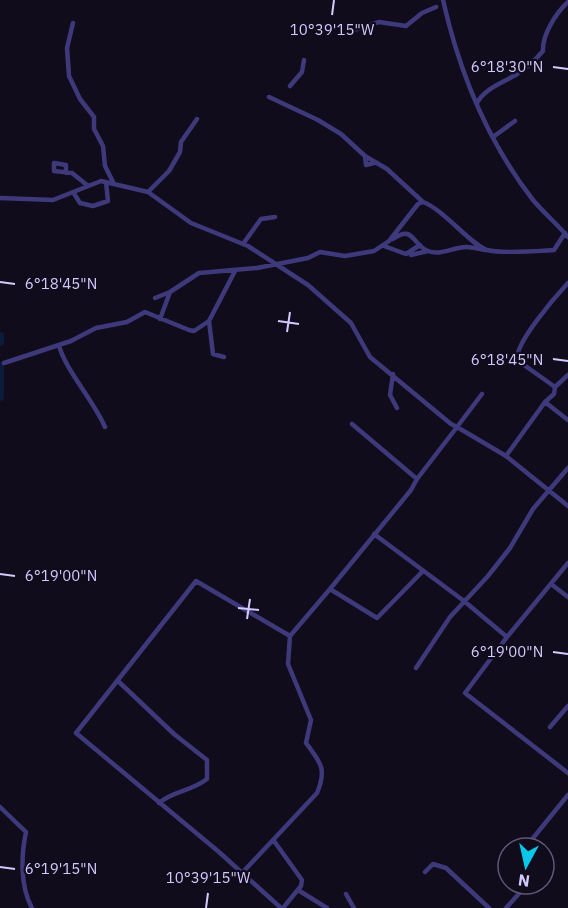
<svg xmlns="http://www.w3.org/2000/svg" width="568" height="908" viewBox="0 0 568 908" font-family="'IBM Plex Sans',sans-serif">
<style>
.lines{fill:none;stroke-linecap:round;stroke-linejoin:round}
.river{stroke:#0c1b3b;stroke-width:8}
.street{stroke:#3e397a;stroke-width:4.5}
.ticks{fill:none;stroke:#d2cafd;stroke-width:2}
.ticks-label{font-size:15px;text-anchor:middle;fill:#d2cafd;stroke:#100c1c;stroke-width:4.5;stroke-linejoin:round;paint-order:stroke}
</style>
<rect width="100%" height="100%" fill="#100c1c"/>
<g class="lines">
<path class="river" d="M0 336V342
M0 366V397"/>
<path class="street" d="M443 0C459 71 488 142 533 200 544 213 557 224 568 237
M73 23 67 48 69 76 80 99 94 117V129L103 146 105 166 113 182
M354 30 379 22 406 26 422 13 436 7
M290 86 302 72 304 60
M269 97 318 120 341 134 365 156 387 169 423 202
M477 103C485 88 503 83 517 74 526 69 536 59 543 51 542 35 556 13 568 2
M493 137 515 121
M365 156 366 165 374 163
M66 173V165L54 163V171L72 173 87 185
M73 192 80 203 93 206 108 201 106 182
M148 192 169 171 180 152 181 142 197 119
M0 198 53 200 101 181 148 192 191 223 248 246 308 285 351 323 370 357 451 424 457 427 482 394
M393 239C414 224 412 245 428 251 441 256 454 247 466 247 472 247 479 249 485 250
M243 244 261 219 275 217
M384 246 406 254 420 245
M411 255 428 251
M568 283C555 297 515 343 517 360L555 387 554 394 545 402 568 420
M155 298 170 292
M160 319 170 292 199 273 257 268 308 258 320 252 345 256 374 251 389 241 418 204 423 202C443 209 471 245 487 250 501 254 537 251 554 250L565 233
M59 345C64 368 94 401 105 427
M224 357 213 354 209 321 235 271
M4 363 71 341 96 328 127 322 145 312 189 330 194 331 209 321
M393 374 390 395 397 408
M555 387 568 375
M506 456 545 402
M417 479 457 427 506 456 568 506
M374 534 464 601 507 637
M568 563 507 637 465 693 568 773
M551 584 568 597
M330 589 411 490 417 479 352 424
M416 668 450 617 488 576 510 548 533 509 568 468
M118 681 174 734 207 760V779C190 792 175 790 159 803
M550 727 568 706
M0 807 26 832C21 856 20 886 32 908
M274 841 302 880 301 886 283 908
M525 848 568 795
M425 872 433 864 446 868 489 908
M242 873 317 793C327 769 321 763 306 743L311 720 288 664 290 636
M298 890 327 908
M346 894 354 908
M281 908 219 852 76 733 196 581 290 636 330 589 377 618 422 572
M506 908 524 888 523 884"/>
</g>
<path class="ticks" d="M332 15 334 0M553 67 568 69M0 282 15 284M278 321 299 324M287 332 290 312M553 359 568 361M0 574 15 576M238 608 259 610M247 619 250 599M553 652 568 654M0 867 15 869M206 908 208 893"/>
<g class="ticks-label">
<text x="332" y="35">10°39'15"W</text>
<text x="507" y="72">6°18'30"N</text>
<text x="61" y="289">6°18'45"N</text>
<text x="507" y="365">6°18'45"N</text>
<text x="61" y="581">6°19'00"N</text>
<text x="507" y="657">6°19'00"N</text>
<text x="61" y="874">6°19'15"N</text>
<text x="208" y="883">10°39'15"W</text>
</g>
<g transform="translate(526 866) rotate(188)"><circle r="28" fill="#100c1c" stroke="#5e5876" stroke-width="1.5"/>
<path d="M0-4.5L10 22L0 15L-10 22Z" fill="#09c9ea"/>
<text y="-9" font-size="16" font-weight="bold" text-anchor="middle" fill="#d2cafd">N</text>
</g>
</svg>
